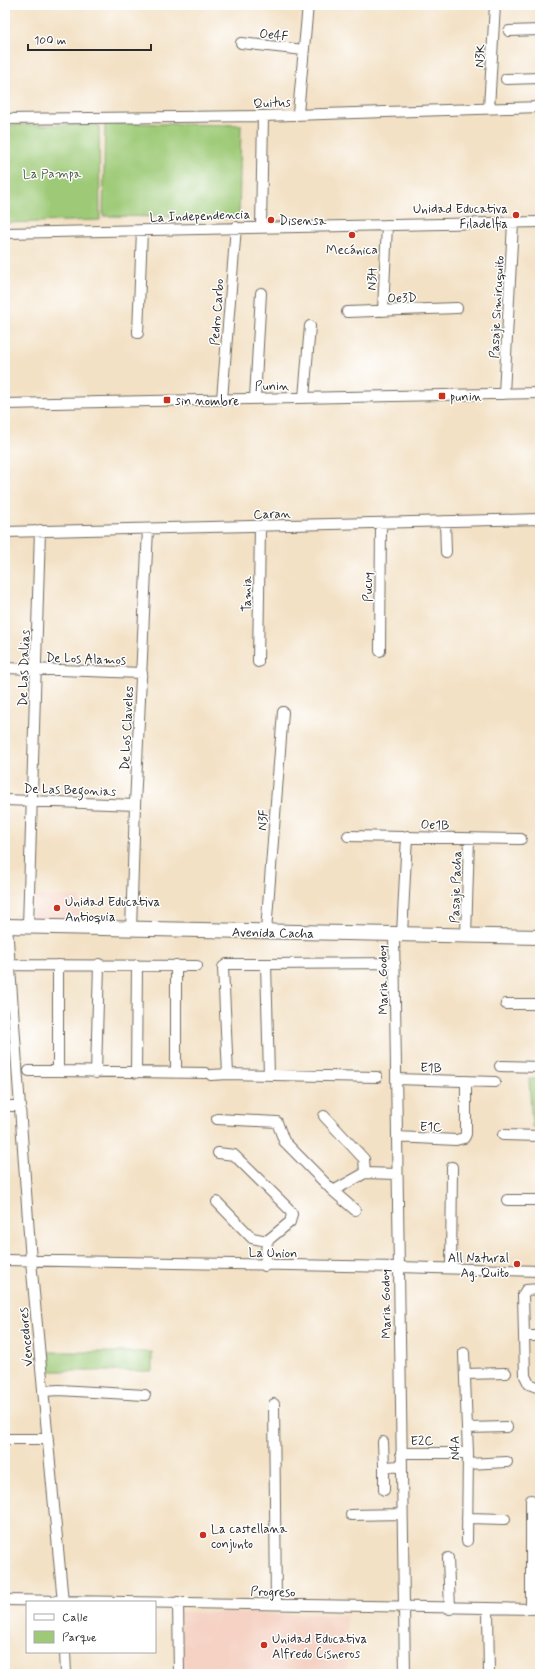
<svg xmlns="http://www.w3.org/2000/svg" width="545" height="1679" viewBox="0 0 545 1679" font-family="Mynerve,sans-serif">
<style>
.built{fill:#f5d2c3}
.green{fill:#9eca77;stroke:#647a51}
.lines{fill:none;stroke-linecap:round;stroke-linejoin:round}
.street-casing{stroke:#716b61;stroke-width:12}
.secondary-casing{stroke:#716b61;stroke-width:16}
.street{stroke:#fff;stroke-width:10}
.secondary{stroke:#fff;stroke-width:14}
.poi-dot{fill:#c8321e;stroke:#fff;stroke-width:1.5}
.labels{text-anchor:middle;stroke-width:3;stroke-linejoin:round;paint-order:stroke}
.street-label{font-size:13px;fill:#2b2b2b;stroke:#fff}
.park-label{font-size:13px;fill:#4e5b42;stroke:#fff}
.poi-label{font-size:13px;fill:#2b2b2b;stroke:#fff;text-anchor:start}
</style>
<rect width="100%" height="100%" fill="#fff"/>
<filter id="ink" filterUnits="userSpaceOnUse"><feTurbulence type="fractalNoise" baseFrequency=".025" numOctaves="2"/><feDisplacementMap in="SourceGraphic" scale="8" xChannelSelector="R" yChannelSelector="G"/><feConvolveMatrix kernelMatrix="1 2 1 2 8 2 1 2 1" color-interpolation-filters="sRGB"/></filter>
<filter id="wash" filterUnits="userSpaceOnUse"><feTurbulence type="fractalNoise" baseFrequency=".012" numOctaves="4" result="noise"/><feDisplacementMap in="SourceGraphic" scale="16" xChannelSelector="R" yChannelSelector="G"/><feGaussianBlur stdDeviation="0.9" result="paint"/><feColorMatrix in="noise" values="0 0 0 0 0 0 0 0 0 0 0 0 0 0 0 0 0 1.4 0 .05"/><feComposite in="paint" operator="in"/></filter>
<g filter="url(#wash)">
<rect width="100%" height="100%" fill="#f3e1c5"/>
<path class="built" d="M33 896 80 897 81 919H33Z
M179 1612 346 1615 348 1674H181Z"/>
<path class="green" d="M105 123 241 125 239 218 103 216Z
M5 125H99L100 220 5 223Z
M529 1079H540V1128L532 1127Z
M47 1352H152V1371H47Z"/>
</g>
<g filter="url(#ink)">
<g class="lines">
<defs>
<path id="street" d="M509 31 540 30
M241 43 304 50
M506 79 540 78
M489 108 495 5
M298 113 308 5
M5 119 263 116 540 107
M261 227 263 116
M5 233 540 222
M383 311 387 225
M347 312 457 308
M138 333 142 230
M504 394 513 223
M255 398 261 293
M304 398 310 326
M222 399 236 227
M5 404 540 393
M445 521 446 552
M5 532 540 519
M380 651 381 523
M258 662 260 526
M5 668 142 673
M5 800 135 805
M348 836 521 839
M7 926 31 1261 63 1602
M28 926 40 530
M131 929 135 805 148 529
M266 931 283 712
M394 934 405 1674
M402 934 407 836
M466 936 469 839
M266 964H227L223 967 228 1074 377 1077
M9 965 197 966
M58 965V1071L205 1073
M506 1004H540
M500 1066 540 1067
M29 1071H58
M96 1073 99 964
M136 1073 137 965
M176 1073V965
M211 1075 228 1074
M269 1075 266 964 395 963
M396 1079 495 1082
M5 1106H21
M324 1116 364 1159 365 1173
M217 1119 277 1122 284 1141 333 1191 355 1210
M503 1135 540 1136
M397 1137 456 1140 464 1138 466 1134V1081
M218 1153 234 1155 288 1208 292 1214 290 1222 267 1241 265 1266
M333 1191 365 1173 397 1174
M507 1200H540
M217 1202 252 1238 267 1241
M5 1260 398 1267 540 1271
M451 1268 452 1167
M540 1289 526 1290 523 1295 525 1376 529 1384 540 1388
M525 1336H540
M464 1353 468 1453 467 1541
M465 1374 506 1373
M43 1391 59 1390 145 1395
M274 1404 276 1604
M467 1428 507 1427
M5 1439H48
M383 1442 384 1467 401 1466
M401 1453H468
M468 1464 507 1462
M384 1467V1490
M351 1515 402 1514
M467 1518 505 1519
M448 1558 450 1609
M5 1600 540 1609
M178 1602 179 1674
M531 1609V1500
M488 1610 489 1674
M65 1652 66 1674"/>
<path id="secondary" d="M5 926 540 937"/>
</defs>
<use href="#street" class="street-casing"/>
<use href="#secondary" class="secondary-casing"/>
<use href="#street" class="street"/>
<use href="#secondary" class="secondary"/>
</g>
</g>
<g class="poi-dot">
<circle cx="516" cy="215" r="4"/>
<circle cx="271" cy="220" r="4"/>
<circle cx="352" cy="235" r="4"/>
<rect x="438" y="392" width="8" height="8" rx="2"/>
<rect x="163" y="396" width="8" height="8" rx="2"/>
<circle cx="57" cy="908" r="4"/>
<circle cx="517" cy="1264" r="4"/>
<circle cx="203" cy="1535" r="4"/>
<circle cx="264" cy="1645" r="4"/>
</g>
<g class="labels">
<g class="street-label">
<text transform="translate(274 34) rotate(6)" y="5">Oe4F</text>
<text transform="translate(479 56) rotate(-87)" y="5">N3K</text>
<text transform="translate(272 102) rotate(-3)" y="5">Quitus</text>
<text transform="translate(200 215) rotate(-2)" y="5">La Independencia</text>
<text transform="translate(371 279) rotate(-87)" y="5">N3H</text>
<text transform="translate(402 297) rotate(-2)" y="5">Oe3D</text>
<text transform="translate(496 307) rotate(-87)" y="5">Pasaje Simiruquito</text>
<text transform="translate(216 312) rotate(-86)" y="5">Pedro Carbo</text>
<text transform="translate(272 385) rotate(-1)" y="5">Punin</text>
<text transform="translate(272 513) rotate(-2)" y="5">Caran</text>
<text transform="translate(367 587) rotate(-90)" y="5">Pucuy</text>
<text transform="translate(246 594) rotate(-89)" y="5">Tamia</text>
<text transform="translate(86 658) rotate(2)" y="5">De Los Alamos</text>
<text transform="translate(23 668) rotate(-88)" y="5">De Las Dalias</text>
<text transform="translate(126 728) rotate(-87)" y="5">De Los Claveles</text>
<text transform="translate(70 789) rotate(2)" y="5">De Las Begonias</text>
<text transform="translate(262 820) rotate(-85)" y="5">N3F</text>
<text transform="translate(435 824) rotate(2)" y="5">Oe1B</text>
<text transform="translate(455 887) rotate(-88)" y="5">Pasaje Pacha</text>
<text transform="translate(273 932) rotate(1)" y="5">Avenida Cacha</text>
<text transform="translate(382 980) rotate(-91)" y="5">Maria Godoy</text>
<text transform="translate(431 1067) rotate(2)" y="5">E1B</text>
<text transform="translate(431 1126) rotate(3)" y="5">E1C</text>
<text transform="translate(273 1252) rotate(1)" y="5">La Union</text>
<text transform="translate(385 1304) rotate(-91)" y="5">Maria Godoy</text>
<text transform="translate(25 1337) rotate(-95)" y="5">Vencedores</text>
<text transform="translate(422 1440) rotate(-1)" y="5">E2C</text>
<text transform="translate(454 1448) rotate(-91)" y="5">N4A</text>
<text transform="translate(273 1591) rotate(2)" y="5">Progreso</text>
</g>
<g class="park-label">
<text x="52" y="178">La Pampa</text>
</g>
<g class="poi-label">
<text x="508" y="213" text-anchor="end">Unidad Educativa<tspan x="508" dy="15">Filadelfia</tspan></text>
<text x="279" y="225">Disensa</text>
<text x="352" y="254" text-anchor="middle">Mecánica</text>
<text x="450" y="401">punin</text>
<text x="175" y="405">sin nombre</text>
<text x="65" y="906">Unidad Educativa<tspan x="65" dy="15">Antioquia</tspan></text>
<text x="509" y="1262" text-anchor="end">All Natural<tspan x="509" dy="15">Ag. Quito</tspan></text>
<text x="211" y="1533">La castellana<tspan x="211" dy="15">conjunto</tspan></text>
<text x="272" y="1643">Unidad Educativa<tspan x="272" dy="15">Alfredo Cisneros</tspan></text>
</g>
</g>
<rect width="545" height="1679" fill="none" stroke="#fff" stroke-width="20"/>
<rect x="26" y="1601" width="130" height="52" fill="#ffffff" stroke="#aaaaaa"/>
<rect x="34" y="1614" width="20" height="6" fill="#ffffff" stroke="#aaaaaa"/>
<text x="62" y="1621" font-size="12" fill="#2b2b2b">Calle</text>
<rect x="34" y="1631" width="20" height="12" fill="#9eca77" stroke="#aaaaaa"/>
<text x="62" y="1641" font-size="12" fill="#2b2b2b">Parque</text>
<path d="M28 44v6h123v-6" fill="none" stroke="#2b2b2b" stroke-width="2"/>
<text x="34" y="44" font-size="12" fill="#2b2b2b" stroke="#ffffff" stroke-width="3" paint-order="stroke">100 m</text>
</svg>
